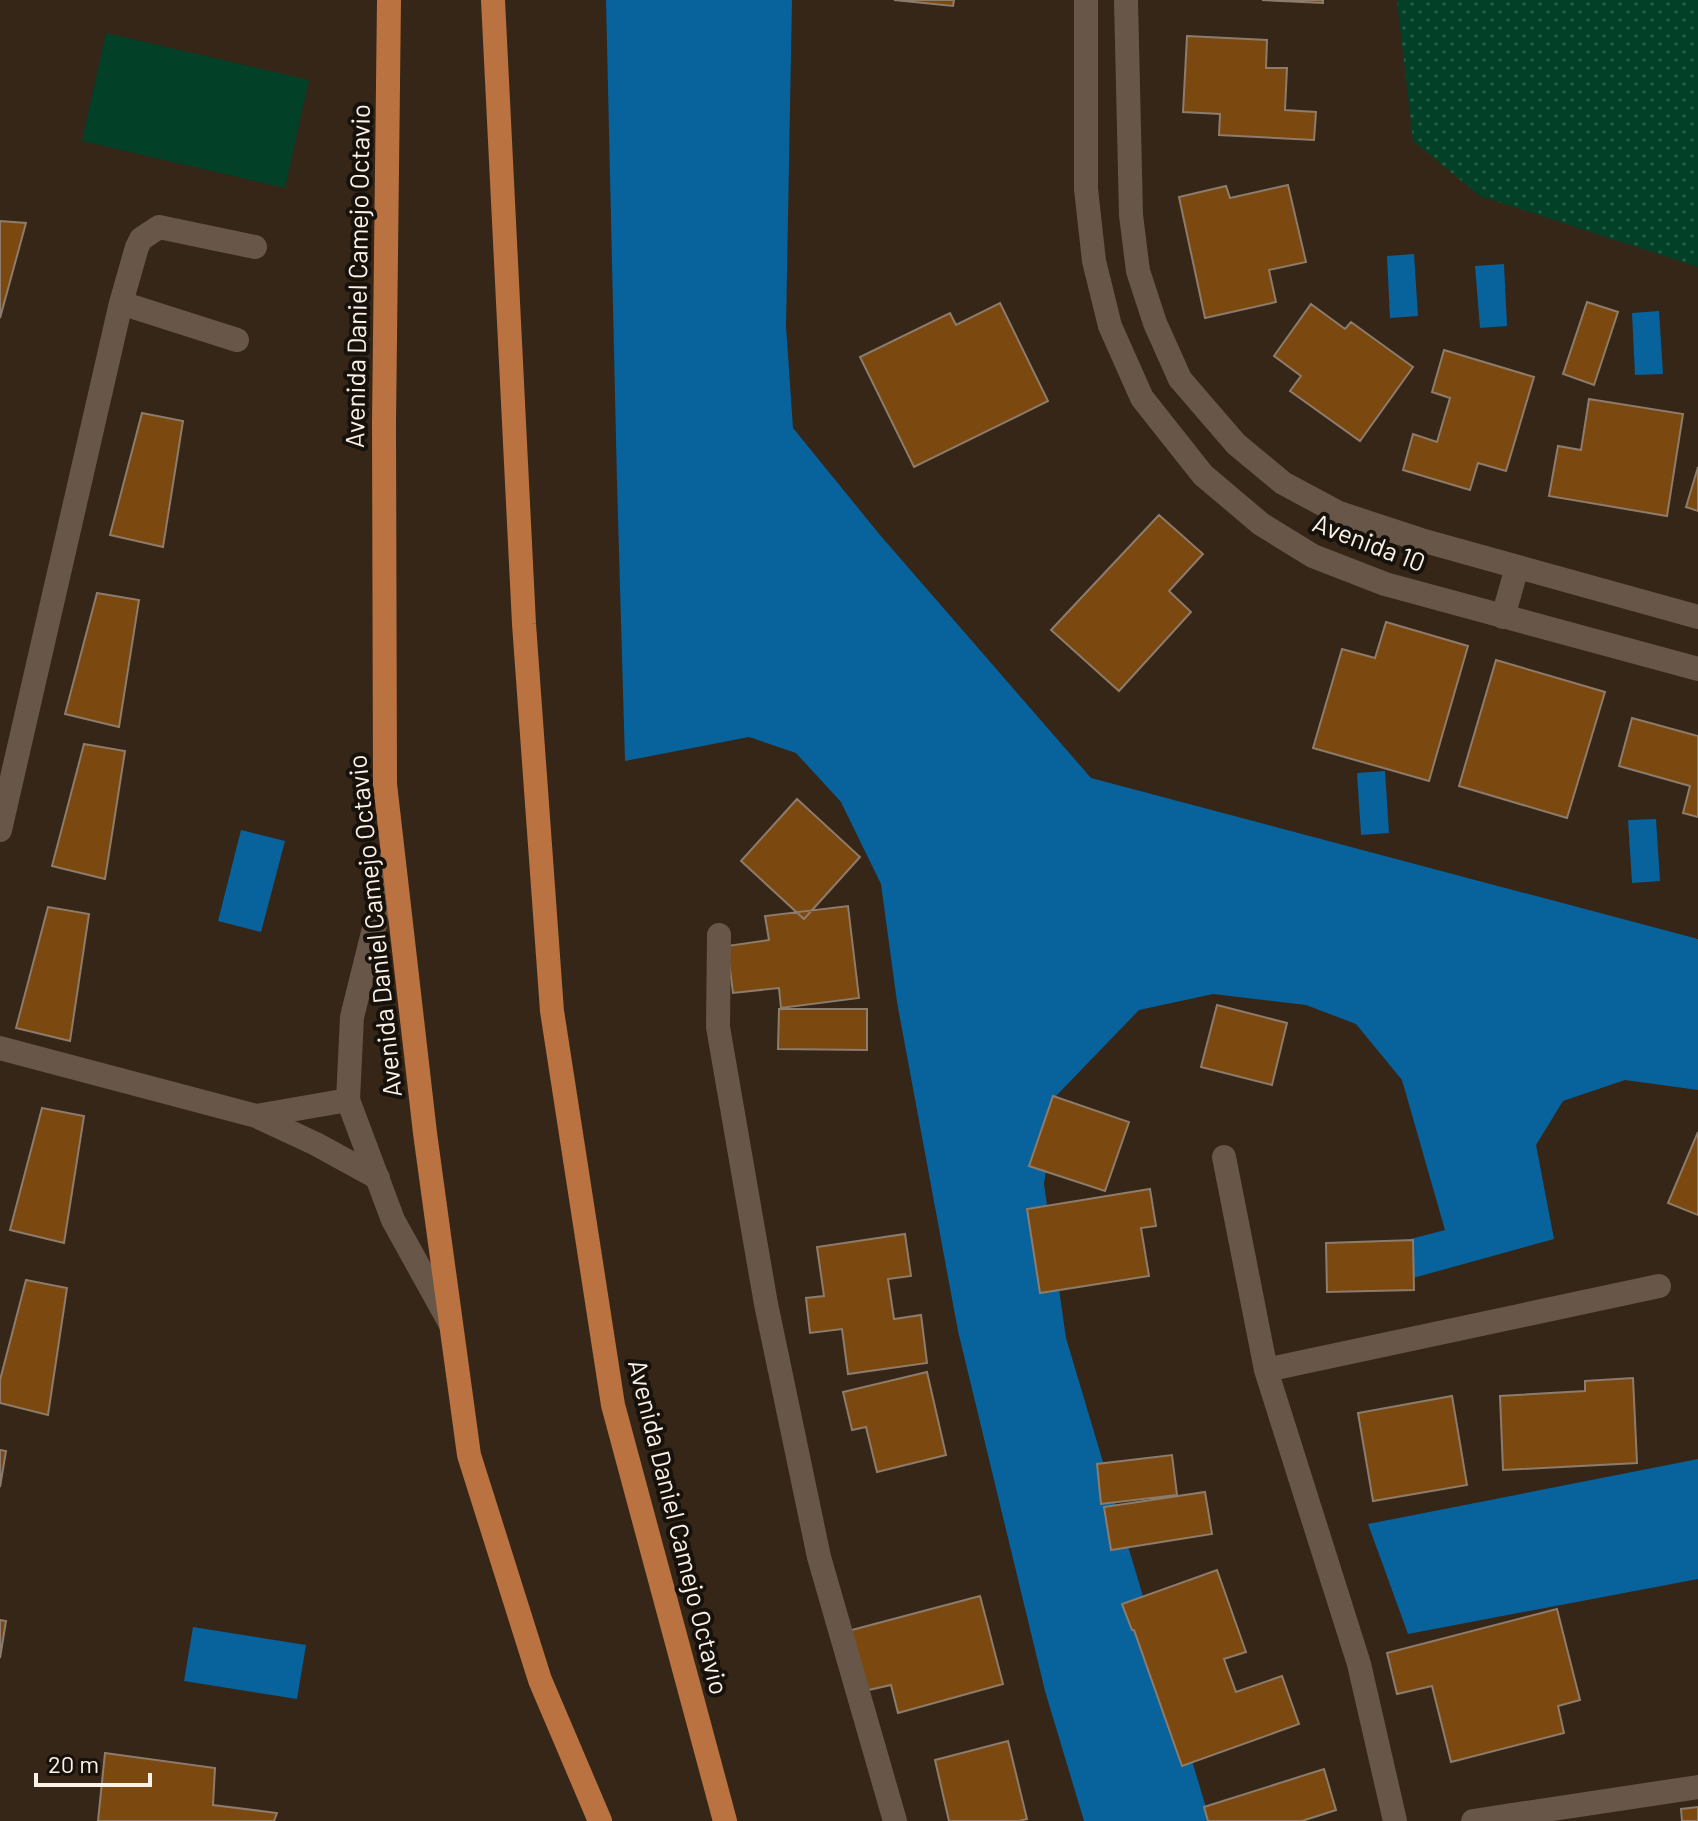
<svg xmlns="http://www.w3.org/2000/svg" width="1698" height="1821" viewBox="0 0 1698 1821" font-family="Barlow,sans-serif">
<style>
.grass{fill:url(#grass-dots)}
.green{fill:#034028}
.water{fill:#08629c}
.building{fill:#7b490f;stroke:#8d7b6b;stroke-width:2}
.lines{fill:none;stroke-linecap:round;stroke-linejoin:round}
.minor{stroke:#685748;stroke-width:24}
.major{stroke:#ba7240;stroke-width:24}
.labels{text-anchor:middle;stroke-width:8;stroke-linejoin:round;paint-order:stroke}
.street-label{font-size:26px;fill:#fcf2e9;stroke:#17110b}
</style>
<defs>
<pattern id="grass-dots" width="8" height="8" patternUnits="userSpaceOnUse" patternTransform="scale(2)"><rect width="8" height="8" fill="#034028"/><path d="M2 2h.1M6 6h.1" fill="none" stroke="#295c47" stroke-width="1.8" stroke-linecap="round"/></pattern>
</defs>
<rect width="100%" height="100%" fill="#352618"/>
<path class="grass" d="M1397 0H1698V267L1480 196 1413 141Z"/>
<path class="green" d="M106 33 309 80 285 188 82 141Z"/>
<path class="water" d="M606 0H792L786 326 793 428 880 535 1091 778 1698 939V1090L1625 1080 1563 1101 1536 1145 1554 1239 1377 1288 1368 1250 1445 1230 1402 1080 1356 1024 1306 1005 1213 994 1139 1010 1056 1096 1044 1184 1066 1338 1210 1821H1084L1045 1691 958 1331 897 1002 881 884 841 802 796 753 749 737 625 761 617 483Z
M1414 254 1418 316 1390 318 1387 256Z
M1504 264 1507 326 1480 328 1475 266Z
M1659 311 1663 374 1635 375 1632 313Z
M1385 771 1389 833 1361 835 1357 773Z
M1656 819 1660 881 1632 883 1628 820Z
M241 830 285 841 261 932 218 921Z
M1698 1459V1579L1408 1634 1368 1524Z
M193 1627 306 1645 297 1699 184 1681Z"/>
<path class="building" d="M894 0H954L953 6Z
M1262 0H1323V3Z
M1187 36 1267 40 1266 68H1287L1285 110 1316 112 1314 140 1219 135 1220 114 1183 112Z
M1288 185 1306 262 1269 270 1276 302 1205 318 1179 197 1226 186 1230 198Z
M0 221 26 223 0 318Z
M1587 302 1618 312 1594 385 1563 374Z
M1000 303 1048 401 914 467 860 357 950 313 956 325Z
M1311 304 1345 329 1351 322 1413 367 1360 441 1290 391 1301 376 1274 356Z
M1444 350 1534 377 1506 471 1478 463 1470 490 1403 470 1413 434 1437 442 1450 398 1432 392Z
M1589 399 1683 414 1667 516 1549 496 1558 446 1581 450Z
M142 413 183 421 163 547 110 535Z
M1698 467V511L1686 507Z
M1159 515 1203 554 1169 591 1191 612 1119 691 1051 630Z
M97 593 139 600 119 727 65 714Z
M1386 622 1468 646 1429 781 1313 748 1342 649 1375 658Z
M1496 660 1605 692 1567 818 1459 786Z
M1632 718 1698 736V817L1683 813 1690 786 1619 766Z
M84 744 125 751 105 879 52 866Z
M797 799 860 857 804 919 741 861Z
M848 906 859 998 781 1008 779 988 733 993 727 946 769 940 765 916Z
M48 907 89 914 70 1041 16 1028Z
M1217 1005 1287 1023 1272 1085 1201 1067Z
M779 1009H867V1050L778 1049Z
M1053 1096 1129 1122 1105 1191 1029 1166Z
M42 1108 84 1116 64 1243 10 1230Z
M1698 1132V1215L1668 1203Z
M1150 1189 1156 1226 1141 1228 1149 1276 1040 1293 1027 1209Z
M905 1234 911 1276 888 1279 894 1319 921 1315 927 1363 848 1374 842 1329 810 1333 806 1298 824 1296 817 1247Z
M1413 1240 1414 1290 1327 1292 1326 1243Z
M26 1280 67 1288 48 1415 0 1403V1380Z
M927 1372 946 1455 877 1472 866 1427 852 1430 843 1392Z
M1633 1378 1637 1463 1503 1470 1500 1396 1585 1391V1381Z
M1452 1396 1467 1485 1373 1501 1358 1413Z
M0 1450 6 1451 0 1487Z
M1172 1455 1177 1495 1101 1504 1097 1464Z
M1205 1492 1212 1534 1111 1550 1104 1507Z
M1217 1570 1246 1652 1224 1659 1236 1692 1282 1676 1299 1724 1182 1766 1134 1630H1132L1122 1604Z
M980 1596 1003 1684 898 1713 891 1685 864 1691 848 1631Z
M1557 1609 1580 1700 1558 1706 1564 1733 1451 1762 1432 1686 1397 1694 1387 1653Z
M0 1620 6 1621 0 1658Z
M1008 1741 1027 1819 1019 1821H949L935 1760Z
M105 1753 215 1768 213 1805 277 1813 274 1821H98Z
M1324 1769 1336 1810 1302 1821H1208L1204 1807Z
M1698 1807V1821H1682L1681 1809Z"/>
<g class="lines">
<path class="minor" d="M1086 0V189L1094 261 1110 326 1142 398 1203 475 1261 524 1313 556 1385 584 1698 669
M1126 0 1131 215 1138 271 1155 323 1180 379 1236 444 1283 483 1339 513 1421 540 1698 617
M121 303 237 340
M1503 617 1517 567
M0 830 121 303 137 247 141 239 159 227 255 247
M392 856 352 1017 348 1100 393 1220 450 1323
M719 935 718 1027 766 1304 819 1557 895 1821
M0 1048 256 1116 316 1144 378 1178
M256 1116 348 1100
M1224 1157 1266 1370 1359 1664 1395 1821
M1266 1370 1659 1286
M1473 1821 1698 1787"/>
<path class="major" d="M389 0 384 423 385 784 425 1133 469 1455 540 1680 600 1821
M493 0 524 624 552 1011 613 1405 725 1821"/>
</g>
<g class="labels">
<g class="street-label">
<text transform="translate(358 276) rotate(-89)" y="9">Avenida Daniel Camejo Octavio</text>
<text transform="translate(1369 543) rotate(21)" y="9">Avenida 10</text>
<text transform="translate(375 926) rotate(-96)" y="9">Avenida Daniel Camejo Octavio</text>
<text transform="translate(678 1527) rotate(76)" y="9">Avenida Daniel Camejo Octavio</text>
</g>
</g>
<path d="M36 1773v12h114v-12" fill="none" stroke="#fcf2e9" stroke-width="4"/>
<text x="48" y="1773" font-size="24" fill="#fcf2e9" stroke="#17110b" stroke-width="6" paint-order="stroke">20 m</text>
</svg>
